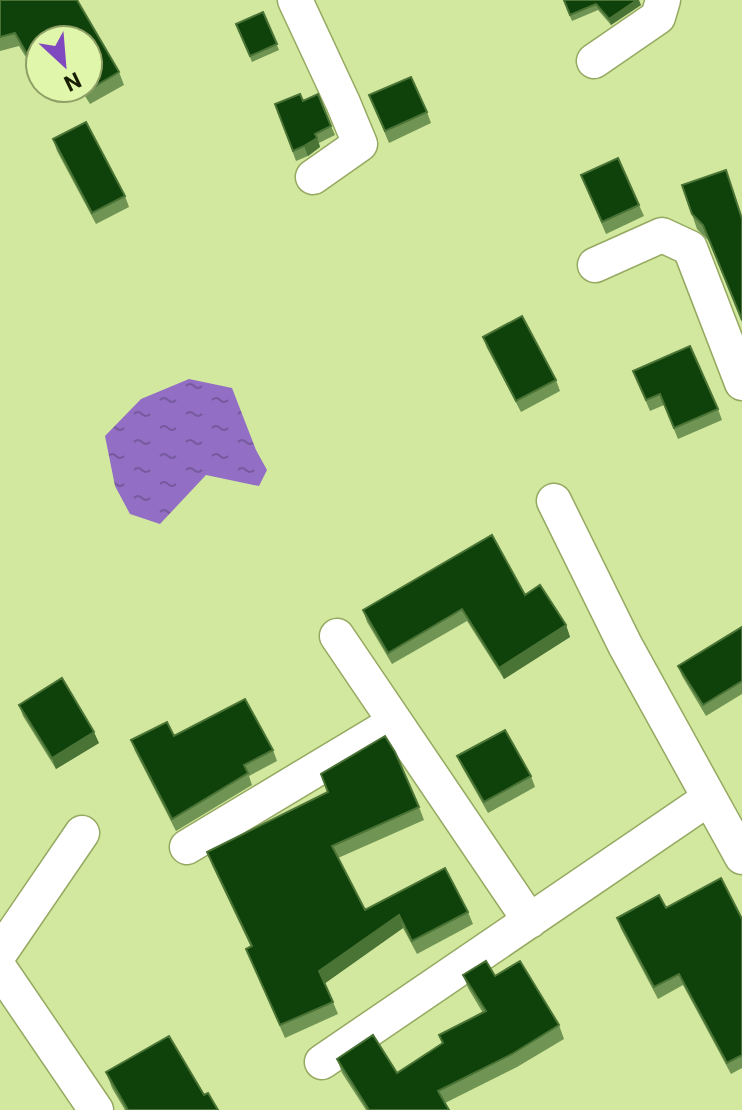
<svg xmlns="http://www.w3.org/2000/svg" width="742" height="1110" viewBox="0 0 742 1110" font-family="Roboto,sans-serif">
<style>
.water{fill:url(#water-ripples)}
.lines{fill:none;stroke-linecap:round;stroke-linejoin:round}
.minor-casing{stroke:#95a961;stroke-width:37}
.minor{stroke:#fff;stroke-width:34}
.wall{fill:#709454}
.shaded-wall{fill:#4a7336}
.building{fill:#0f410a;stroke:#4a7336;stroke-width:2}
</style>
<defs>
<pattern id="water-ripples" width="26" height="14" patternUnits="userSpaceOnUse" patternTransform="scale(2)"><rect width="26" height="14" fill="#926ec4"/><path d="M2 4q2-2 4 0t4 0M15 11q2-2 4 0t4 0" fill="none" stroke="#765a9d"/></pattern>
</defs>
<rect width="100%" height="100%" fill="#d2e89e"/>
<path class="water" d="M189 379 232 388 256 450 267 470 259 486 206 475 160 524 130 514 115 486 105 436 141 399Z"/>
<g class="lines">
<defs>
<path id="minor" d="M295 0 343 103 360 144 313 177
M594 61 658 17 663 0
M595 265 662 235 690 248 742 383
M554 501 625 645 742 857
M337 636 530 921
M187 847 395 722
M0 953 82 833
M0 969 96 1110
M322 1062 708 799"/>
</defs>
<use href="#minor" class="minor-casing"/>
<use href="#minor" class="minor"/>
</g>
<path class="wall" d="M0 0H79L77 1 119 72 124 85 90 104 80 88H88V40H40V68L35 72 19 46 0 51Z
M563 0 641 5 611 25 598 10 572 21Z
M263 12 279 50 252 62 236 24Z
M369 95 427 112 431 123 389 143Z
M303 101 331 126 335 135 319 143 320 147 308 156 296 161 275 104Z
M53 139 125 196 129 207 96 224 57 151Z
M581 175 639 205 644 216 606 234Z
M682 185 742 218V322L709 241 697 229Z
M483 337 556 380 560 391 521 412 487 348Z
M633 371 718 409 722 420 678 439 664 405 650 411Z
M525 595 566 625 570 637 504 679 467 621 392 664 367 622 363 610Z
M742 627V694L706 716 682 676 678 666Z
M19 705 99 743 56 769 23 716Z
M174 736 273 750 277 761 249 776 252 785 176 831 135 751 131 740Z
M457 756 531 776 535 787 488 813 462 767Z
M321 774 419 807 424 820 338 858 365 910 468 912 473 924 417 954 403 928 325 983 338 1014 285 1038 251 961 246 949 251 947 212 865 207 852 327 792Z
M666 908 742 919V1068L731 1074 683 985 658 999 621 929 617 918Z
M463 975 495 976 559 1025 564 1039 517 1067 445 1103 450 1110H366L342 1073 337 1059 397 1073 442 1043 439 1035 483 1013 468 988Z
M106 1072 204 1095 218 1110H125L112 1088Z"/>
<path class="shaded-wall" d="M637 0H639L641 5 611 25 609 19Z
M317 138 320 147 308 156 304 146Z
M566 625 570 637 504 679 499 668Z
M94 732 99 743 56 769 52 758Z
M399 915 403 928 324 984 319 971Z"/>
<path class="building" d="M0 0H77L119 72 85 92 83 88H88V40H40V53L30 59 15 33 0 37Z
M564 0H637L609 19 596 4 570 15Z
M263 12 277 44 250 56 236 24Z
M411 77 427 112 385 131 369 95Z
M300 94 303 101 318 94 331 126 315 134 317 138 304 146 293 151 275 104Z
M86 122 125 196 92 213 53 139Z
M618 158 639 205 602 222 581 175Z
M726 170 742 219V320L703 225 692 214 682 185Z
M522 316 556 380 516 401 483 337Z
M690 346 718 409 674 428 660 394 646 400 633 371Z
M492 535 525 595 540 585 566 625 499 668 462 609 388 653 363 610Z
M742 627V681L703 705 678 666Z
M62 678 94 732 52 758 19 705Z
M245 699 273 750 244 765 248 773 172 819 131 740 167 722 174 736Z
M505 730 531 776 484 802 457 756Z
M385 736 395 752 419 807 332 846 365 910 445 868 468 912 412 941 399 915 319 971 333 1002 280 1025 246 949 252 946 207 852 328 792 321 774Z
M721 878 742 919V1055L727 1063 679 974 654 987 617 918 659 895 666 908Z
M486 961 495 976 520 961 559 1025 512 1054 438 1091 449 1110H369L337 1059 373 1035 397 1073 443 1043 439 1035 486 1011 463 975Z
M169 1036 204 1095 208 1093 218 1110H128L106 1072Z"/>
<g transform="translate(64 64) rotate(154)"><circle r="38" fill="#dff6ab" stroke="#8fa067" stroke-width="2"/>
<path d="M0-6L14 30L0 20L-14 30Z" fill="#8049c0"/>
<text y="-12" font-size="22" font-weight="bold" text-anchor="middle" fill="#171e02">N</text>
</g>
</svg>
